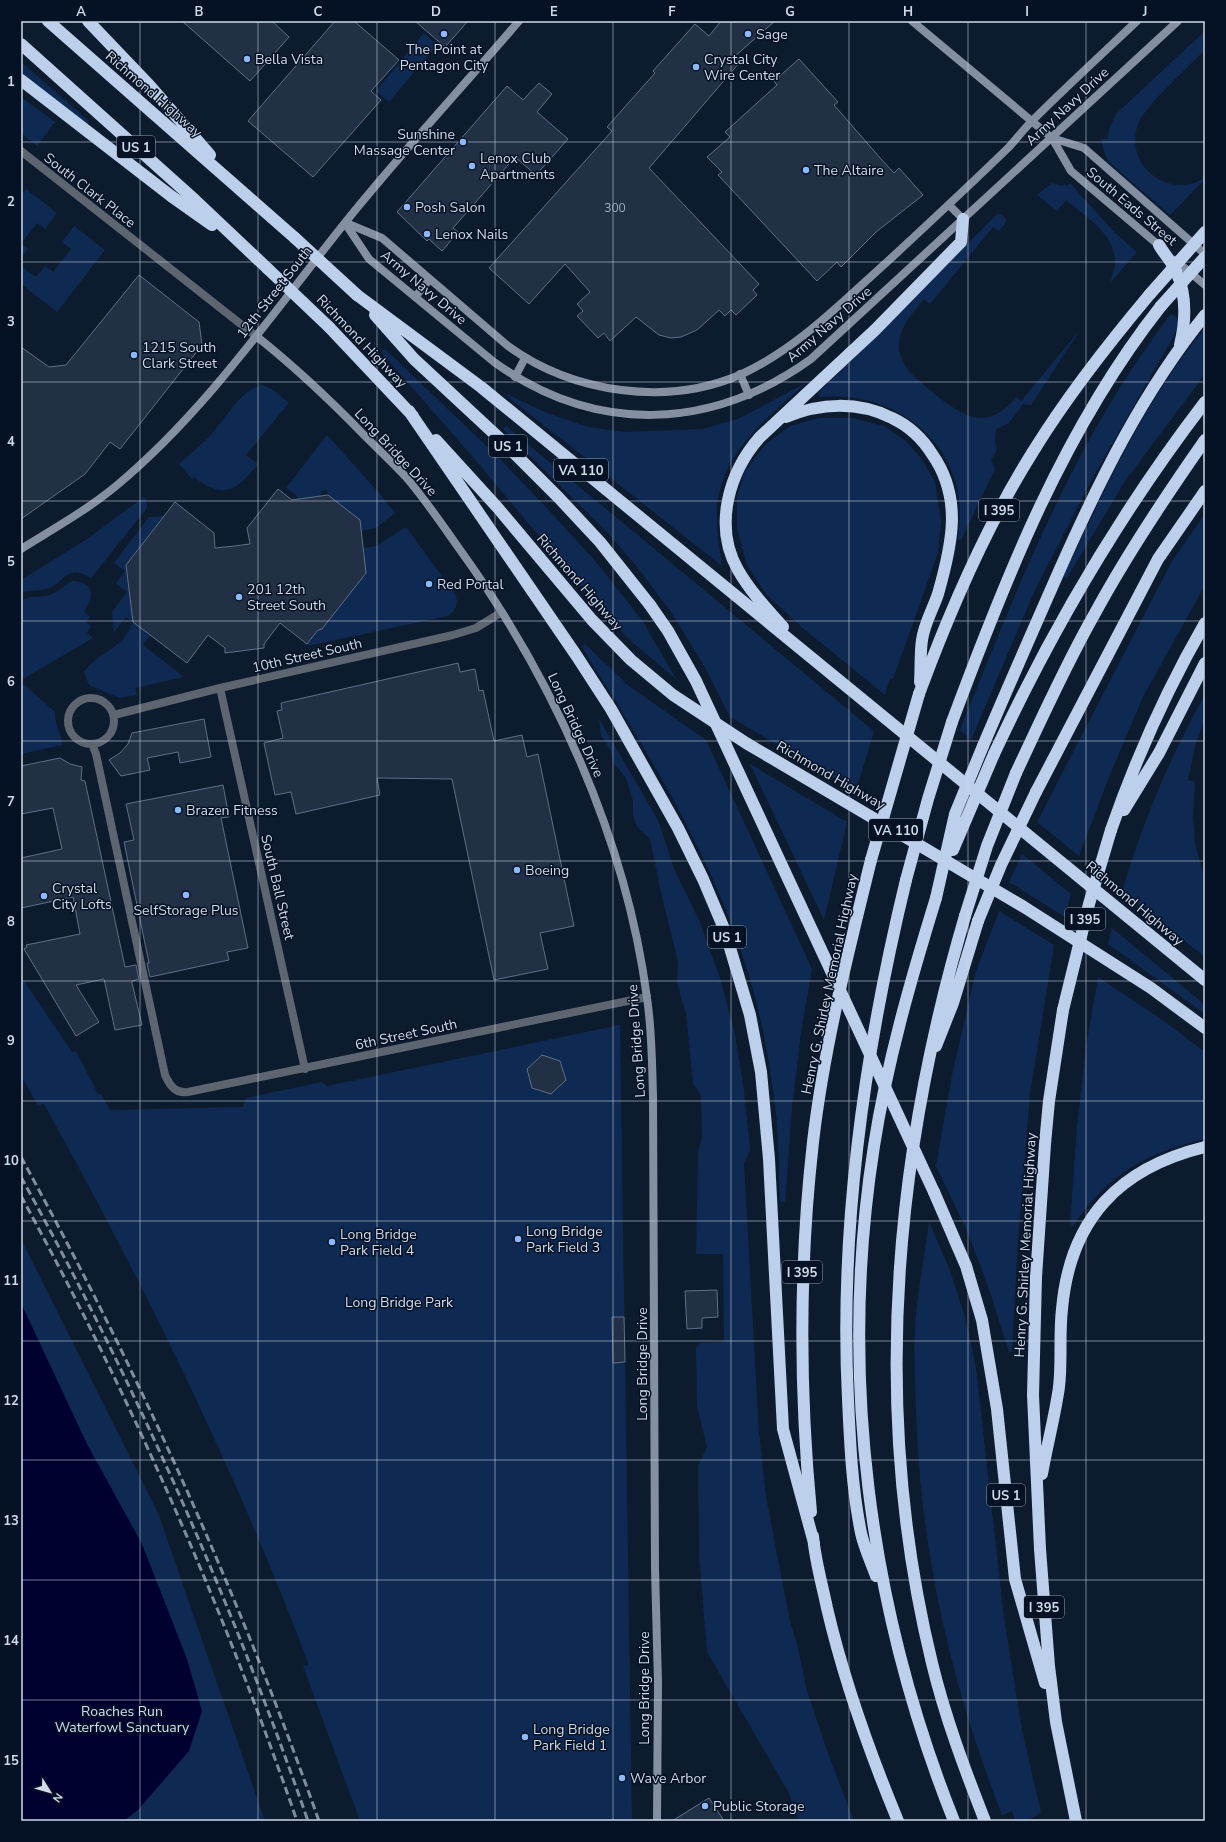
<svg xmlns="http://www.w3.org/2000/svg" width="1226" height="1842" viewBox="0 0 1226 1842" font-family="'Nunito Sans',sans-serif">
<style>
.green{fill:#0f2a52}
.water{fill:#000030}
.building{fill:#213045;stroke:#5e6f88}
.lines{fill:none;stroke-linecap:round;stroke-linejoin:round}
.street{stroke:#5d6570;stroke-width:8}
.secondary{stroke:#8490a1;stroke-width:8}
.highway{stroke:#bccfeb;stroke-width:12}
.rail{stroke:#818d9d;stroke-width:3;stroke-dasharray:8 4;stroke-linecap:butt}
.highway-bridge{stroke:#bccfeb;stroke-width:12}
.grid{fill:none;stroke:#cfd9e7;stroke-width:1;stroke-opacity:0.55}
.poi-dot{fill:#8cb9fc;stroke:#051124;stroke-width:1.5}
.labels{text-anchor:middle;stroke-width:3;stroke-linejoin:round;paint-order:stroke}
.number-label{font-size:12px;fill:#a4afbe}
.shield{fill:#051124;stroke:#929dac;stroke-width:1}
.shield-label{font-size:13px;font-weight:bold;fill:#cfd9e7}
.poi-label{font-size:14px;fill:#cfd9e7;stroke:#051124;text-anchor:start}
.street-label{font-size:14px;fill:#cfd9e7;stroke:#051124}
.park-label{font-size:14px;fill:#d0ddf2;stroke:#051124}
.neatline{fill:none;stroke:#cfd9e7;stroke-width:1.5}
.grid-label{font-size:13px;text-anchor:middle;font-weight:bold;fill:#cfd9e7}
</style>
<rect width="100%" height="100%" fill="#0d1b2f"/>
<path class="green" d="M1205 31V50C1190 65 1144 107 1138 124 1127 155 1149 184 1181 185 1188 185 1198 183 1203 178L1205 179 1170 215 1109 162 1105 155 1101 139H1108L1109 129 1116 114Z
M424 33 437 45 389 102 376 91Z
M21 62 89 121 87 125 21 75Z
M21 97 55 122 37 146 21 133Z
M1052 183 1062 186 1064 184 1067 186 1070 183 1115 233 1137 252 1111 282C1111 276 1115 270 1115 264 1116 234 1086 217 1066 200L1057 211 1037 195Z
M26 189 57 213 45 229 37 223 21 244 28 249 21 258V195Z
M997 214H1001L1006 219 1005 224 999 231 993 227 930 304 924 299C912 314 899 327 899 347 900 367 917 379 930 390 959 414 986 435 1016 397L1021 401 1080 330 1031 405 1023 404 1009 423 996 429 995 441 997 450 991 460 995 469 961 540 958 539C959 526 961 513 959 499 951 432 885 390 820 397L818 393 876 337Z
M74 226 105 250 57 312 21 284V266L36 277 45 266 53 272 71 249 62 242Z
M1171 314 1181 320 1172 339 1093 477 1035 590 971 740 960 730C1018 586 1075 438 1171 314Z
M1205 328V374L1125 481 1067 578 1063 577C1104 491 1144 402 1205 328Z
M385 349 498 457 545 506 596 562 642 620 676 679 632 642 605 615 472 456 381 352Z
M806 383C767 418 720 453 717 510 716 529 719 547 722 566L502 392 547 413 588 427 624 432 703 429 740 418Z
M262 385 272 389 289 403 246 455 258 464C236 491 224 500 194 477L192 479 179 464C189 455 200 446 209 437 223 422 242 388 262 385Z
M819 418H853L884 426 906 441 921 458 935 482 941 521 938 553 893 679 890 678 885 695 804 629 767 595 747 565 737 529V497L745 471 765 445 790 426Z
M506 426 874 731 856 791 730 717 706 669 671 612 637 567 607 532 503 429Z
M327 435 380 494 395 513 376 528 361 531 360 520 328 495 327 490 321 491V496L297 499 296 495 286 488Z
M144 497 146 499 147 508 91 578C64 562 64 586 46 589 38 591 30 590 21 592V580L87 539Z
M1205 514V585L1143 697 1109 777 1079 856 1037 822 1172 561Z
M164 516 126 565 133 621 150 635 143 645 184 677 135 688 137 695 120 698 89 685 84 672C95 656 111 652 123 639 127 634 130 627 133 622L126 617 114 632 112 612 127 592 116 583 125 571 114 563 149 517Z
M406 527 455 594C459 603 456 610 448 616L307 646 318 630 322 629 366 573 363 548 376 546Z
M72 581C94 581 95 596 84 612L90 617 86 622 91 626 87 633 93 638 21 680V601C29 595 37 598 46 596 56 594 63 586 72 581Z
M585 644 629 686 706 740 812 969 801 1032 792 1108 785 1202H780C779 1173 779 1143 776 1114 771 1071 764 1027 752 986 718 864 649 754 582 647Z
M25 685 55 712C54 725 63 736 62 745L21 754V687Z
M1205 695V720L1196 742 1188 780 1195 782 1193 817 1195 843 1205 881V957L1122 892C1142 824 1170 756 1205 695Z
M599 719 658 820 674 869 699 920 720 978 735 1034 744 1091 750 1150 744 1164 759 1432 766 1497 790 1621 798 1648 807 1691 827 1751 854 1821H799L789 1793 707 1652 699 1556 698 1466 707 1447 697 1406 696 1348 701 1343 724 1342 723 1254H696L698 1152 702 1138 701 1096 693 1083 686 1013 677 983 678 962 662 897 650 839 637 827 633 815V801L626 778 614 764 611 751 601 735Z
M750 764 847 822 824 920Z
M1022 854 1071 894 1065 917 1009 882Z
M999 911 1054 945 1030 1094 1018 1240 1012 1352H1009L990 1292 968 1233 936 1166 952 1075 976 971Z
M1112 928 1205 1005V1014L1108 944Z
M21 977 72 1052 76 1051 98 1094H101L110 1110 243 1107 246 1098 322 1082 327 1086 620 1025 632 1821H360L303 1666 309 1665C236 1471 144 1284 44 1104L38 1105 21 1076Z
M1098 977 1164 1021 1205 1052V1139C1146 1152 1107 1175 1073 1226L1070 1224 1077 1127 1086 1047Z
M929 1222 949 1268 965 1317 976 1368 1004 1618 1022 1730 1041 1812 1028 1821H1015L1012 1811 1002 1815C951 1685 920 1549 916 1410 915 1378 913 1346 916 1315 919 1284 925 1253 929 1222Z
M21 1239 158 1513 265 1821H21Z"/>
<path class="water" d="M21 1303 87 1444 142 1544 187 1659 202 1711 189 1751 138 1810 124 1821H21Z"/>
<path class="building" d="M182 21H272L289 37 250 81Z
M335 21H354L399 60 371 91 381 100 313 177 248 121Z
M415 21H468L445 47Z
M721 21H775L734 57 740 62 649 168 759 284 753 290 757 295 736 315 731 310 725 316 719 310 697 330 681 337 671 338 659 335 636 317 610 341 604 333 598 338 577 316 583 311 577 304 590 292 565 264 529 304 489 268 612 131 607 127 655 73 653 71 695 24 709 36Z
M799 59 838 102 834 105 881 159 894 173 899 168 923 195 876 232 841 267 837 262 817 281 718 175 722 172 707 157 730 137 725 132 777 85 774 81Z
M539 83 552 94 537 112 568 139 536 175 515 157 453 228 458 232 442 251 429 239 427 241 397 212 507 86 523 100Z
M139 275 199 322 202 345 120 449 110 442 85 474 21 519V347L49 367 66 365Z
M278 489 292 500 328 495 360 520 366 573 322 629 318 630 307 644 280 623 264 644V648L225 653V648L208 635 187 663 133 622 126 565 175 502 214 533 215 548 234 546 250 544 247 528Z
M458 663 460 672 475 669 479 691 483 690 494 741 522 735 527 757 538 754 574 926 540 933 548 969 494 980 452 779 377 778 380 795 296 814 291 792 275 795 264 743 283 738 277 711 282 710 281 703Z
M204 719 211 757 180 763 178 752 147 758 150 770 121 776 109 760 120 753 128 744 132 733Z
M60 758 70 764 82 767 81 780 85 781 125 967 136 965 139 979 132 981V983L142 1025 115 1030 104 979 76 985 99 1022 76 1036 24 949 27 947 26 945 80 934 73 897 21 908V858L62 849 53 808 21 814V766Z
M223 785 229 817 221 818 248 948 227 952 229 960 150 977 147 963H149L124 842 134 840 126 804Z
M542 1055 560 1061 566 1080 551 1094 532 1088 527 1069Z
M717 1290 718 1317 702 1318V1328L687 1329 685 1291Z
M612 1317H624L625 1362 613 1363Z
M709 1798 724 1821H672Z"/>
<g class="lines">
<path class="street" d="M21 151 256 336
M220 688 305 1069
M68 721a23 23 0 1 1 46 0a23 23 0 1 1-46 0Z
M114 715 220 688 453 635 476 628 502 612
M92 744 96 754 165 1075C170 1086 176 1094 188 1092L647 997"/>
<path class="secondary" d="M912 21 1052 138 1071 171 1162 248
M1052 138 1084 148 1205 254
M949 205 963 219
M345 223 369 259 494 362C595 435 711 431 811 359L1178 21
M346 223 382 238 508 346C573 393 667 407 742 374 798 348 841 303 887 262 928 224 969 186 1009 147 1017 138 1024 129 1032 121 1066 87 1102 54 1137 21
M1175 260 1205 285
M415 297 430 279
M256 336C295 367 330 400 364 435 378 449 392 462 405 476 425 499 441 523 458 547 553 678 626 838 647 998 652 1030 652 1063 653 1096L655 1569 658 1683 657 1821
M740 374 749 395
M515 377 525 358
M21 549C53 529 87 510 116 486 205 412 272 314 344 224 400 154 461 89 519 21"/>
<path class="highway" d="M48 21 295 238
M88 21 150 86 210 155
M21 44 195 200 268 269
M21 80 171 196 212 225
M1159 245C1164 254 1172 262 1176 271 1187 295 1186 320 1180 345
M357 295 481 387 1205 980
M375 315 414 359 499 438 559 498 600 542 650 605
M329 327 413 416
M409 411 576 655 611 709 678 828 703 879 725 931 750 1015 761 1072 769 1159 783 1429 814 1543
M786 417C820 403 858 401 892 418 909 426 922 438 932 454 963 498 952 545 938 594 933 609 924 624 922 640 920 653 921 668 920 682
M436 440 497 507 592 620 631 660 673 695 746 743 1024 907 1151 988 1205 1028
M783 627C767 609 750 591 738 570 713 526 729 472 760 437L875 330 961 242 963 219
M919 694C950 610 986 526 1034 450 1068 395 1108 344 1150 294
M952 722C1006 577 1064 429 1161 306
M983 746C1008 687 1034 628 1060 569 1100 479 1143 392 1205 315
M994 754C1053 627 1120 513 1205 402
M1016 773C1041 720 1065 666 1094 615 1127 554 1165 497 1205 440
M1036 792 1158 559 1205 491
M1124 810 1159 753 1205 663
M1111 830C1136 758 1167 689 1205 623
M936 898C911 979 887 1062 874 1146 838 1374 869 1608 954 1821
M965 916C893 1161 871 1413 932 1663 945 1717 965 1770 985 1821
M1063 1010 1049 1101 1045 1144 1036 1277 1033 1395 1040 1549 1049 1666 1056 1722 1076 1821
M936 1046 953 1003 978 921
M934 1192 966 1266 982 1320 997 1409 1015 1579 1045 1683
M1042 1474C1047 1445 1055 1416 1059 1387 1062 1362 1059 1335 1062 1309 1070 1219 1119 1168 1205 1147
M811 1512C799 1387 799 1266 813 1142 824 1047 848 953 871 860
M813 1536C815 1560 822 1584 827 1608 844 1681 869 1751 898 1821
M876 1576C871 1562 864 1547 861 1533 852 1489 850 1443 848 1399 839 1225 865 1049 906 880"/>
<path class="rail" d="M21 1157C138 1370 238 1592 319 1821
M21 1177C135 1383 231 1599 308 1821
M21 1196C130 1395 223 1606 297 1821"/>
<path class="highway-bridge" d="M295 238 357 295
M268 269 329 327
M1150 294 1205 232
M1161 306 1205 257
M650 605 668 631 696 681 934 1192
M953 850 994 754
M871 860 919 694
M906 880 928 799 952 722
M936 898 955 814 983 746
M965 916 987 846 1016 773
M978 921 1001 865 1036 792
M1063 1010 1089 904 1111 830"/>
</g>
<path class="grid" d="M140 21V1821M258 21V1821M377 21V1821M495 21V1821M613 21V1821M731 21V1821M849 21V1821M968 21V1821M1086 21V1821M21 142H1205M21 262H1205M21 382H1205M21 501H1205M21 621H1205M21 741H1205M21 861H1205M21 981H1205M21 1101H1205M21 1221H1205M21 1341H1205M21 1460H1205M21 1580H1205M21 1700H1205"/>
<g class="poi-dot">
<circle cx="444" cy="34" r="4"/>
<circle cx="748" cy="34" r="4"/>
<circle cx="247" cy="59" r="4"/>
<circle cx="696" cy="67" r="4"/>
<circle cx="463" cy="142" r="4"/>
<circle cx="472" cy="166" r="4"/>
<circle cx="806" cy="170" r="4"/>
<circle cx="407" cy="207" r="4"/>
<circle cx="427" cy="234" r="4"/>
<circle cx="134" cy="355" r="4"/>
<circle cx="429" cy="584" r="4"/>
<circle cx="239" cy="597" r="4"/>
<circle cx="178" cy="810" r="4"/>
<circle cx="517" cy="870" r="4"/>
<circle cx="186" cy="895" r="4"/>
<circle cx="44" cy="896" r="4"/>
<circle cx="518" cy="1239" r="4"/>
<circle cx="332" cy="1242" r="4"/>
<circle cx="525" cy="1737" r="4"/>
<circle cx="622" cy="1778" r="4"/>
<circle cx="705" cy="1806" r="4"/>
</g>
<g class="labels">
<g class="number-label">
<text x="615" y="212">300</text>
</g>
<g class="shield">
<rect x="117" y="136" width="38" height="22" rx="3"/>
<rect x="489" y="435" width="38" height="22" rx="3"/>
<rect x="554" y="459" width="54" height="22" rx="3"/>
<rect x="979" y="499" width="40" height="22" rx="3"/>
<rect x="869" y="819" width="54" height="22" rx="3"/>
<rect x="1065" y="908" width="40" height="22" rx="3"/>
<rect x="708" y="926" width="38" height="22" rx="3"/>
<rect x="782" y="1261" width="40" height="22" rx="3"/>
<rect x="987" y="1484" width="38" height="22" rx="3"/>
<rect x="1024" y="1596" width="40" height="22" rx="3"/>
</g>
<g class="shield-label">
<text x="136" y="152">US 1</text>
<text x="508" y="451">US 1</text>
<text x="581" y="475">VA 110</text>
<text x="999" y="515">I 395</text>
<text x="896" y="835">VA 110</text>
<text x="1085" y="924">I 395</text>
<text x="727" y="942">US 1</text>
<text x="802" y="1277">I 395</text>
<text x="1006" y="1500">US 1</text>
<text x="1044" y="1612">I 395</text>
</g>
<g class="poi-label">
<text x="756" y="39">Sage</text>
<text x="444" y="54" text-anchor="middle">The Point at<tspan x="444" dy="16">Pentagon City</tspan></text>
<text x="255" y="64">Bella Vista</text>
<text x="704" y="64">Crystal City<tspan x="704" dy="16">Wire Center</tspan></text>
<text x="455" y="139" text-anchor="end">Sunshine<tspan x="455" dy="16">Massage Center</tspan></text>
<text x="480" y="163">Lenox Club<tspan x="480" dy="16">Apartments</tspan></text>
<text x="814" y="175">The Altaire</text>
<text x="415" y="212">Posh Salon</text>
<text x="435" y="239">Lenox Nails</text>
<text x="142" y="352">1215 South<tspan x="142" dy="16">Clark Street</tspan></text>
<text x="437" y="589">Red Portal</text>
<text x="247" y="594">201 12th<tspan x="247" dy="16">Street South</tspan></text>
<text x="186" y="815">Brazen Fitness</text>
<text x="525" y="875">Boeing</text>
<text x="52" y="893">Crystal<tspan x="52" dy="16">City Lofts</tspan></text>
<text x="186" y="915" text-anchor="middle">SelfStorage Plus</text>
<text x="526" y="1236">Long Bridge<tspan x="526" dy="16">Park Field 3</tspan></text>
<text x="340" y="1239">Long Bridge<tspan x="340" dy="16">Park Field 4</tspan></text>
<text x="533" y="1734">Long Bridge<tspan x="533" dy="16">Park Field 1</tspan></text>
<text x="630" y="1783">Wave Arbor</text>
<text x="713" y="1811">Public Storage</text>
</g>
<g class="street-label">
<text transform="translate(154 94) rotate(41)" y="5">Richmond Highway</text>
<text transform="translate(1067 106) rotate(-43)" y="5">Army Navy Drive</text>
<text transform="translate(90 190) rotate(38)" y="5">South Clark Place</text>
<text transform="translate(1132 206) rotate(40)" y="5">South Eads Street</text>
<text transform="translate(424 287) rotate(40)" y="5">Army Navy Drive</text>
<text transform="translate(274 292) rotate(-52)" y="5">12th Street South</text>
<text transform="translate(829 324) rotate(-41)" y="5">Army Navy Drive</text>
<text transform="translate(362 341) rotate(46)" y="5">Richmond Highway</text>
<text transform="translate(396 452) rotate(47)" y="5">Long Bridge Drive</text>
<text transform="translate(580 582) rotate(49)" y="5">Richmond Highway</text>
<text transform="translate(307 655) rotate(-13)" y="5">10th Street South</text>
<text transform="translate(576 725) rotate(65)" y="5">Long Bridge Drive</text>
<text transform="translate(831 775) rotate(30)" y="5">Richmond Highway</text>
<text transform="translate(278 887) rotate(77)" y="5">South Ball Street</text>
<text transform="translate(1135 903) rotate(40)" y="5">Richmond Highway</text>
<text transform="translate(829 984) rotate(-78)" y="5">Henry G. Shirley Memorial Highway</text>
<text transform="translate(406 1034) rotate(-12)" y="5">6th Street South</text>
<text transform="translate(636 1041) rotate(-94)" y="5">Long Bridge Drive</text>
<text transform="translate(1025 1245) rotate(-87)" y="5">Henry G. Shirley Memorial Highway</text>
<text transform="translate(642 1364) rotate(-90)" y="5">Long Bridge Drive</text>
<text transform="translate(644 1688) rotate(-90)" y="5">Long Bridge Drive</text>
</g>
<g class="park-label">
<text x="399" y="1307">Long Bridge Park</text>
<text x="122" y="1716">Roaches Run<tspan x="122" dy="16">Waterfowl Sanctuary</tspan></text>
</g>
</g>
<rect width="1226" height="1842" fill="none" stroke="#051124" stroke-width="44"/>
<g transform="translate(50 1792) rotate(127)" stroke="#051124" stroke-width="3" paint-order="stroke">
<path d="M0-3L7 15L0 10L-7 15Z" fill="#cfd9e7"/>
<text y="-6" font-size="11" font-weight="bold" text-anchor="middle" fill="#cfd9e7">N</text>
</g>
<rect x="22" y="22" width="1182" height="1798" class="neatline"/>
<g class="grid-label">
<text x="81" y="16">A</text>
<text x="199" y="16">B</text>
<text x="318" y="16">C</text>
<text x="436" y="16">D</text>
<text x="554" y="16">E</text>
<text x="672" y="16">F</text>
<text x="790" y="16">G</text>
<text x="908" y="16">H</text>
<text x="1027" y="16">I</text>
<text x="1145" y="16">J</text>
<text x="11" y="86">1</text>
<text x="11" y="206">2</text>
<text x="11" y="326">3</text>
<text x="11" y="446">4</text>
<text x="11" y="566">5</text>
<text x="11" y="686">6</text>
<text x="11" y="806">7</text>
<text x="11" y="926">8</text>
<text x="11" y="1045">9</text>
<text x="11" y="1165">10</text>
<text x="11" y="1285">11</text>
<text x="11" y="1405">12</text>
<text x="11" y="1525">13</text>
<text x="11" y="1645">14</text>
<text x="11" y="1765">15</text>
</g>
</svg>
